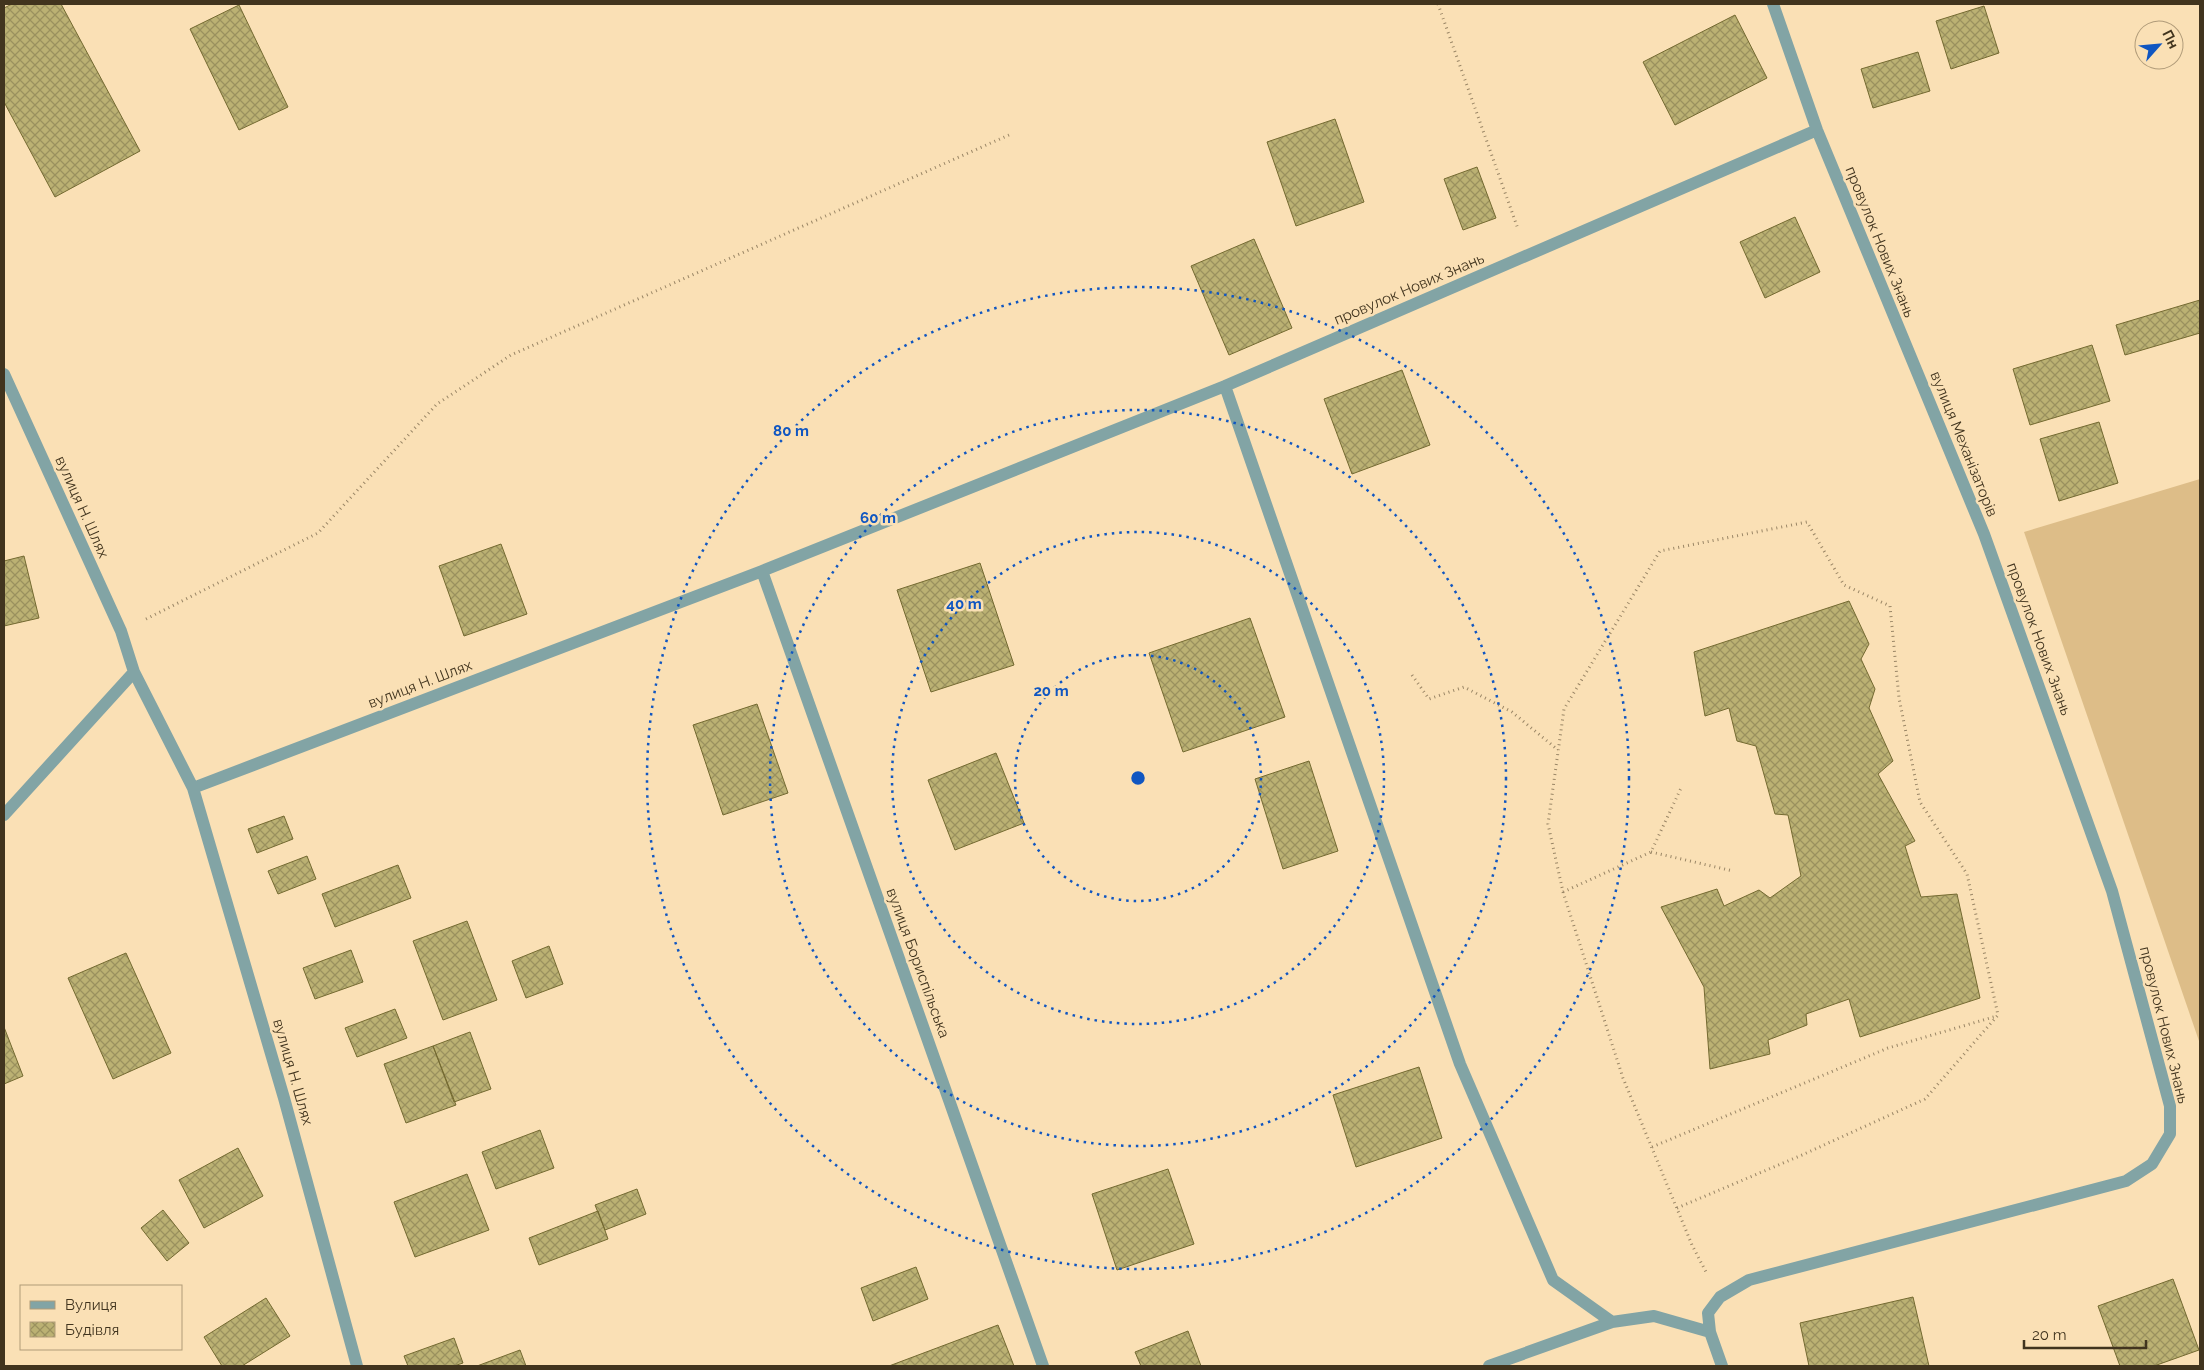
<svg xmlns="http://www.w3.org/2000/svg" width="2204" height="1370" viewBox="0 0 2204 1370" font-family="Raleway,sans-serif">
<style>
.garden{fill:#ddbd88}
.building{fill:url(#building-cross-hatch);stroke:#746a31}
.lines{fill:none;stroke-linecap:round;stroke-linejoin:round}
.path{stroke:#9a8666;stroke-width:3;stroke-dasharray:1 4;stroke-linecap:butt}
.street{stroke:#82a4a5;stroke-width:12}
.ring{fill:none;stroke:#1056c1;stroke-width:2.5;stroke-dasharray:2.5 5}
.labels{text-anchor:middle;stroke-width:5;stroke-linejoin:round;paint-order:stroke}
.street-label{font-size:15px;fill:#41341e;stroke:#fae0b5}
.centre{fill:#1056c1;stroke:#fae0b5;stroke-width:2.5}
.ring-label{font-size:15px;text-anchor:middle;font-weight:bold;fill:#1056c1;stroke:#fae0b5;stroke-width:5;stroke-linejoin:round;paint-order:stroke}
</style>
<defs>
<pattern id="building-cross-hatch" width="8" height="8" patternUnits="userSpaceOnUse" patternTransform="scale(1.25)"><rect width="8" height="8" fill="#bbb173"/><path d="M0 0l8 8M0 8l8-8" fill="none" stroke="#9a915e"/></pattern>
</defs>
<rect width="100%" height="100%" fill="#fae0b5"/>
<path class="garden" d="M2200 479V1044L2024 532Z"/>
<path class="building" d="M12 4H61L140 151 55 197 4 102V8Z
M239 5 288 107 239 130 190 29Z
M1984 6 1999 53 1951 69 1936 21Z
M1735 15 1767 78 1675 125 1643 62Z
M1918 52 1930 91 1873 108 1861 69Z
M1335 119 1364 202 1296 226 1267 142Z
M1477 167 1496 218 1463 230 1444 179Z
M1795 217 1820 272 1765 298 1740 242Z
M1254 239 1292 328 1229 355 1191 266Z
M2200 300V333L2125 355 2116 325Z
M2092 345 2110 401 2030 425 2013 369Z
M1402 370 1430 445 1352 474 1324 399Z
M2099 422 2118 483 2059 501 2040 439Z
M501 544 527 614 464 636 439 566Z
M24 556 39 618 4 626V561Z
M980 563 1014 665 931 692 897 590Z
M1849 601 1869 644 1861 659 1875 689 1869 708 1893 761 1878 774 1915 841 1905 846 1921 897 1957 894 1980 998 1860 1037 1849 999 1806 1014 1807 1025 1768 1040 1770 1054 1710 1069 1704 987 1661 907 1717 889 1724 906 1759 890 1770 898 1801 876 1788 815 1775 814 1756 746 1737 741 1729 708 1705 716 1694 652Z
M1250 618 1285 717 1183 752 1149 653Z
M757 704 788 793 723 815 693 725Z
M996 753 1024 823 955 850 928 780Z
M1309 761 1338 851 1283 869 1255 779Z
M284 816 293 839 257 853 248 829Z
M307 856 316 879 278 894 268 871Z
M398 865 411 898 335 927 322 894Z
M467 921 497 1000 443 1020 413 941Z
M549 946 563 984 526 998 512 961Z
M351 950 363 982 315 999 303 968Z
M126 953 171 1053 113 1079 68 978Z
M395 1009 407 1038 357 1057 345 1028Z
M4 1027 23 1076 4 1084Z
M470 1032 491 1089 454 1102 433 1046Z
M433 1046 456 1105 406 1123 384 1064Z
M1419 1067 1442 1138 1356 1167 1333 1095Z
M540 1130 554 1168 496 1189 482 1152Z
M238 1148 263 1196 204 1228 179 1180Z
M1168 1169 1194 1244 1117 1270 1092 1194Z
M467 1174 489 1230 415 1257 394 1202Z
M637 1189 646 1214 605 1230 595 1205Z
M163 1210 189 1243 167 1261 141 1228Z
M598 1211 608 1239 539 1265 529 1238Z
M916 1267 928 1299 873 1321 861 1288Z
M2173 1279 2199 1350 2154 1366H2120L2098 1306Z
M1913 1297 1929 1366H1809L1800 1323Z
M266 1298 290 1336 242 1366H222L204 1337Z
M998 1325 1014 1366H889Z
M1188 1331 1201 1366H1141L1135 1352Z
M454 1338 463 1363 454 1366H408L404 1356Z
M520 1350 526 1366H477Z"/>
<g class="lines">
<path class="path" d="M1438 4 1518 229
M146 619 318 533 437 404 511 355 1009 135
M1412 675 1429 699 1464 687 1512 712 1558 750
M1651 852 1733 871
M1563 892 1651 852 1682 786
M1652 1147 1888 1048 1997 1016
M1677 1208 1802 1155 1925 1099 1998 1015 1967 874 1920 802 1899 698 1890 606 1844 585 1807 522 1660 551 1564 709 1548 824 1563 892 1623 1078 1692 1245 1706 1272"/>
<path class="street" d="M4 374 121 631 134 672 193 788 284 1098 357 1366
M1225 386 1460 1064 1553 1280 1612 1322 1654 1316 1710 1332
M193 788 762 571
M4 815 134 672
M1043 1366 762 571 1225 386 1817 130
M1489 1366 1612 1322
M1722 1366 1710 1332 1708 1313 1720 1297 1749 1280 2126 1181 2152 1164 2170 1134V1106L2112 891 1984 534 1817 130 1773 4"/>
</g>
<g class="ring">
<circle cx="1138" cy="778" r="123"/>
<circle cx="1138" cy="778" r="246"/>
<circle cx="1138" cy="778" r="368"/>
<circle cx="1138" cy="778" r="491"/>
</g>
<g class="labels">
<g class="street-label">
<text transform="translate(1880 242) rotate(68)" y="5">провулок Нових Знань</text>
<text transform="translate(1409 289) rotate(-23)" y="5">провулок Нових Знань</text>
<text transform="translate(1964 444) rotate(68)" y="5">вулиця Механізаторів</text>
<text transform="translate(82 507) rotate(66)" y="5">вулиця Н. Шлях</text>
<text transform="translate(2039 639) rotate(70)" y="5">провулок Нових Знань</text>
<text transform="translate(420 684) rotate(-21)" y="5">вулиця Н. Шлях</text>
<text transform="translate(918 963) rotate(70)" y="5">вулиця Бориспільська</text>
<text transform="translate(2164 1025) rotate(76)" y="5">провулок Нових Знань</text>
<text transform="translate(293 1072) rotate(74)" y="5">вулиця Н. Шлях</text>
</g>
</g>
<circle cx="1138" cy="778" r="8" class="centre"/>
<g class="ring-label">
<text x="791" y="436">80 m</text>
<text x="878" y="523">60 m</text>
<text x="964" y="609">40 m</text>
<text x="1051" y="696">20 m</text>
</g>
<rect width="2204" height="1370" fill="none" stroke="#41341e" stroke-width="10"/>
<rect x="20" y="1285" width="162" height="65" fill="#fae0b5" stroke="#b09b79"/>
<rect x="30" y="1301" width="25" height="8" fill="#82a4a5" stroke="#b09b79"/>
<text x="65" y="1310" font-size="15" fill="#41341e">Вулиця</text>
<rect x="30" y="1322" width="25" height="15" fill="url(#building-cross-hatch)" stroke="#b09b79"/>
<text x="65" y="1335" font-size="15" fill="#41341e">Будівля</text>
<g transform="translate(2159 45) rotate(63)"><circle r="24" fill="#fae0b5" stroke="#b09b79"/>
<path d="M0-4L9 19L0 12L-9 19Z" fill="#1056c1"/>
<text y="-8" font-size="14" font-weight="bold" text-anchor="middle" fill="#41341e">Пн</text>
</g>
<path d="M2024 1340v8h122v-8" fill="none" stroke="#41341e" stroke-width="2.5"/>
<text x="2032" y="1340" font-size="15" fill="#41341e" stroke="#fae0b5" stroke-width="4" paint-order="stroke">20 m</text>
</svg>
